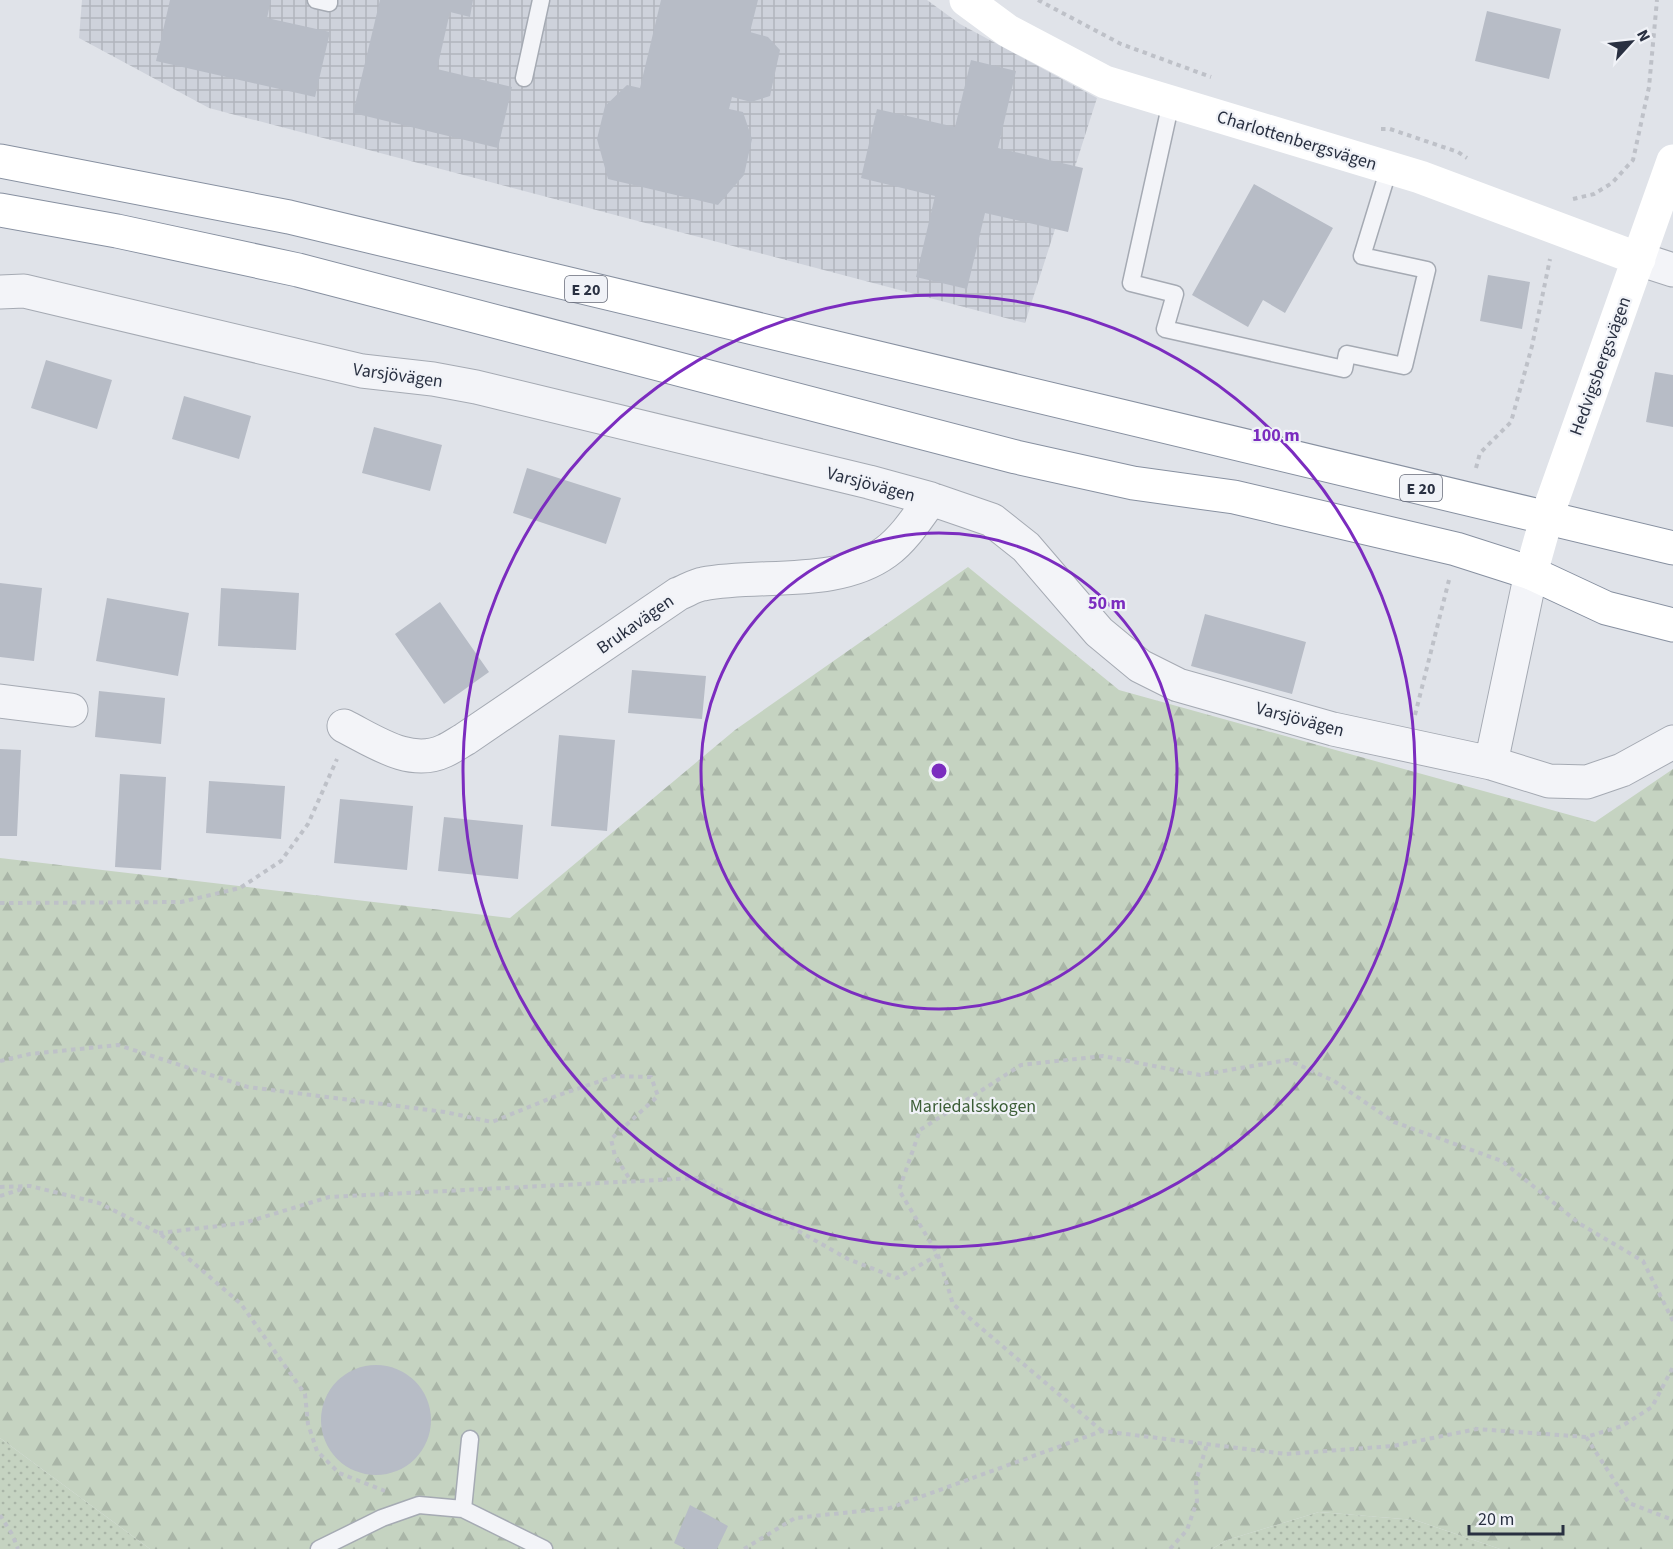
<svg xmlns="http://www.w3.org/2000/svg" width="1673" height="1549" viewBox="0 0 1673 1549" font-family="'Source Sans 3',sans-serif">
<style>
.industrial{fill:url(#industrial-grid)}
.grass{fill:url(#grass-dots)}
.forest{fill:url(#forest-firs)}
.building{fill:#b7bcc6}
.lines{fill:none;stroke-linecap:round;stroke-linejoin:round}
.lane-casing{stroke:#a5aab3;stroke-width:19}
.street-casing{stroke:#a5aab3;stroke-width:35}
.highway-casing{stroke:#8790a0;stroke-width:35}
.path{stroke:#bec1c8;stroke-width:4;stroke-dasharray:4.5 4.5;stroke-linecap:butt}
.lane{stroke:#f3f4f8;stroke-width:16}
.street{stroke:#f3f4f8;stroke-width:33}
.secondary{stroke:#fff;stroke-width:33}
.highway{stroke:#fff;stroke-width:33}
.ring{fill:none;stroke:#7b2cbf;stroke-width:3}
.labels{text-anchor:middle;stroke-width:4.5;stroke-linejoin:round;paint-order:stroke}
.shield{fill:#f0f2f7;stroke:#656a78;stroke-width:1.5}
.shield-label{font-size:16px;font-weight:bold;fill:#293041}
.street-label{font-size:18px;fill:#293041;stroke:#f0f2f7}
.park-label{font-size:18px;fill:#3b5d36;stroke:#f0f2f7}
.centre{fill:#7b2cbf;stroke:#f0f2f7;stroke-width:3}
.ring-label{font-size:18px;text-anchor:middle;font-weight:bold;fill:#7b2cbf;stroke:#f0f2f7;stroke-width:4.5;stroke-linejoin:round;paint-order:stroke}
</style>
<defs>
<pattern id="industrial-grid" width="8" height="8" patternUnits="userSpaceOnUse" patternTransform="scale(1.5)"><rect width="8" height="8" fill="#ced2db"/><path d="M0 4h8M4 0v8" fill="none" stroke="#b1b5bd"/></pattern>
<pattern id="grass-dots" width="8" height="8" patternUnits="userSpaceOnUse" patternTransform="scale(1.5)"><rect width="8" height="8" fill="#c5d3c1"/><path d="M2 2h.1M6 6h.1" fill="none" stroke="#a9b5a7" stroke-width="1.8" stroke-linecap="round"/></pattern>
<pattern id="forest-firs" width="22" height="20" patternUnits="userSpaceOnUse" patternTransform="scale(1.5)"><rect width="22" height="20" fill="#c5d3c1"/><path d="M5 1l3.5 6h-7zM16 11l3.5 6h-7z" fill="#a9b5a7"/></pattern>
</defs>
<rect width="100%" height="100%" fill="#e0e3e9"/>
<path class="industrial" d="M82 0H927L960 24 1097 98 1025 323 209 108 79 38Z"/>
<path class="grass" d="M0 1438 150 1549H0Z
M1319 1512 1415 1520 1500 1549H1212L1227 1540Z"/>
<path class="forest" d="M968 567 1119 690 1595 822 1673 769V1549H1500L1415 1520 1319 1512 1227 1540 1212 1549H150L0 1438V858L510 918 735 730Z"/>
<path class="building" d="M170 0H271L267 18 330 32 315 97 156 61Z
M380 0H473L470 17 450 12 437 69 512 87 498 148 353 113Z
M661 0H758L750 32 768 37 780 50 770 96 751 102 732 97 729 109 743 112 752 139 744 175 718 205 608 179 597 139 605 106 627 85 640 88Z
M1487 11 1561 29 1549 79 1475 61Z
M971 60 1016 71 998 148 1083 168 1068 232 985 213 967 289 916 277 935 196 861 178 877 109 955 127Z
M1254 184 1333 228 1285 313 1263 300 1248 327 1192 295Z
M1488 275 1530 282 1522 329 1480 321Z
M46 360 112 380 97 429 31 408Z
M1655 372 1673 375V427L1646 422Z
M184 396 251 416 239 459 172 439Z
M374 427 442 445 430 491 362 473Z
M527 468 621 498 606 544 513 513Z
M0 583 42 588 34 661 0 657Z
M221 588 299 593 296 650 218 646Z
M107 598 189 613 178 676 96 661Z
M440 602 489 672 444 704 395 634Z
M1205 614 1306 642 1292 694 1191 666Z
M632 670 706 676 702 719 628 713Z
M99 691 165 698 161 744 95 737Z
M559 735 615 740 607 831 551 826Z
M0 749 21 750 17 836H0Z
M120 774 166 777 161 870 115 867Z
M209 781 285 786 281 839 206 833Z
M340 799 413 806 407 870 334 863Z
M444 817 523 825 518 879 438 871Z
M321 1420a55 55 0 1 1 110 0a55 55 0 1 1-110 0Z
M690 1505 728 1526 717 1549H686L674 1543Z"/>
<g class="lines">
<defs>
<path id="lane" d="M316 0 329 3V0
M524 78 541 0
M1171 102 1131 283 1175 294 1165 329 1344 369 1347 354 1404 366 1427 270 1362 256 1389 168
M470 1439 463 1509 544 1549
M319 1549 382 1518 419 1505 463 1509"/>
<path id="street" d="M1639 259 1673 270
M0 292 24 291 362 371 433 379 476 387 869 482 931 499 992 520 1026 547 1099 632 1140 666 1178 685 1333 729 1491 763 1549 781 1587 782 1622 770 1673 742
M0 701 71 710
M344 726C374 741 410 767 444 751 451 748 458 743 465 739L678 594C686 591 695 585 703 584 761 573 837 588 886 552 904 539 918 517 931 499
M1491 763 1531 573"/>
<path id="highway" d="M0 161 289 217 1673 548
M0 210 117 231 298 270 1016 457 1133 483 1234 497 1456 549 1531 573 1606 608 1673 625"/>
</defs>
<use href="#lane" class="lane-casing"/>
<use href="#street" class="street-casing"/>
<use href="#highway" class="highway-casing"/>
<path class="path" d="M1038 0 1121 44 1211 77
M1381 129H1390L1458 152 1467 158
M1573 199 1594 194 1612 183 1633 160 1649 87 1657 0
M1476 468 1480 453 1511 422 1532 346 1550 259
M1415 715 1449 580
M0 903 181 902 240 888 281 861 308 824 337 759
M0 1061 30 1054 118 1045 248 1087 445 1112 492 1122 556 1096 615 1076 651 1077 658 1096 611 1139 615 1156 631 1181
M0 1187 30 1186 99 1203 159 1233 241 1304 305 1394 308 1424 317 1451 339 1473 385 1491
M0 1196 25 1188
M159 1233 244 1223 329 1197 697 1178 770 1215 848 1259 897 1278 938 1255
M1102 1431 953 1304 938 1255 899 1190 920 1130 1021 1065 1103 1056 1200 1075 1288 1060 1334 1081 1394 1122 1502 1161 1580 1224 1643 1261 1673 1321
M1586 1437 1629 1503 1673 1520
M0 1515 12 1534 18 1549
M744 1549 795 1518 890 1508 1102 1431 1286 1454 1393 1446 1477 1429 1586 1437 1622 1426 1652 1407 1673 1367
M1170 1549 1187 1530 1197 1501 1196 1481 1207 1444"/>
<use href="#lane" class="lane"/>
<use href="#street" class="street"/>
<path class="secondary" d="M966 0 1008 31 1105 82 1420 177 1639 259
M1531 573 1547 516 1673 161"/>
<use href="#highway" class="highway"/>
</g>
<g class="ring">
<circle cx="939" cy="771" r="238"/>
<circle cx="939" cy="771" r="476"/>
</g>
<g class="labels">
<g class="shield">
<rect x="565" y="276" width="42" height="26" rx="4.5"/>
<rect x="1400" y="475" width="42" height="26" rx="4.5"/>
</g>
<g class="shield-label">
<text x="586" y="295">E 20</text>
<text x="1421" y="494">E 20</text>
</g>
<g class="street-label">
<text transform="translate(1297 140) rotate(17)" y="6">Charlottenbergsvägen</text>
<text transform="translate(1600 366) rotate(-70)" y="6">Hedvigsbergsvägen</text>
<text transform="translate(398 375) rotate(8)" y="6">Varsjövägen</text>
<text transform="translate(871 484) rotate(15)" y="6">Varsjövägen</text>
<text transform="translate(635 624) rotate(-35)" y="6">Brukavägen</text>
<text transform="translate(1300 719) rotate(15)" y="6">Varsjövägen</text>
</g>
<g class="park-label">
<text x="973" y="1112">Mariedalsskogen</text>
</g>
</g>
<circle cx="939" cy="771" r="9" class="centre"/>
<g class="ring-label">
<text x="1276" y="441">100 m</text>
<text x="1107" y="609">50 m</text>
</g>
<g transform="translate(1631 42) rotate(63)" stroke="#f0f2f7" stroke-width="4.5" paint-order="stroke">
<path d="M0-4.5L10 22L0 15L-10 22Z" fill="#293041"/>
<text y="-9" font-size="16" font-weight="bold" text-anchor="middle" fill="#293041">N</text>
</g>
<path d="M1469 1525v9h94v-9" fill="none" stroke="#293041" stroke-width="3"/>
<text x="1478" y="1525" font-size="18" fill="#293041" stroke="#f0f2f7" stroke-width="4.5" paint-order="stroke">20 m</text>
</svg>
